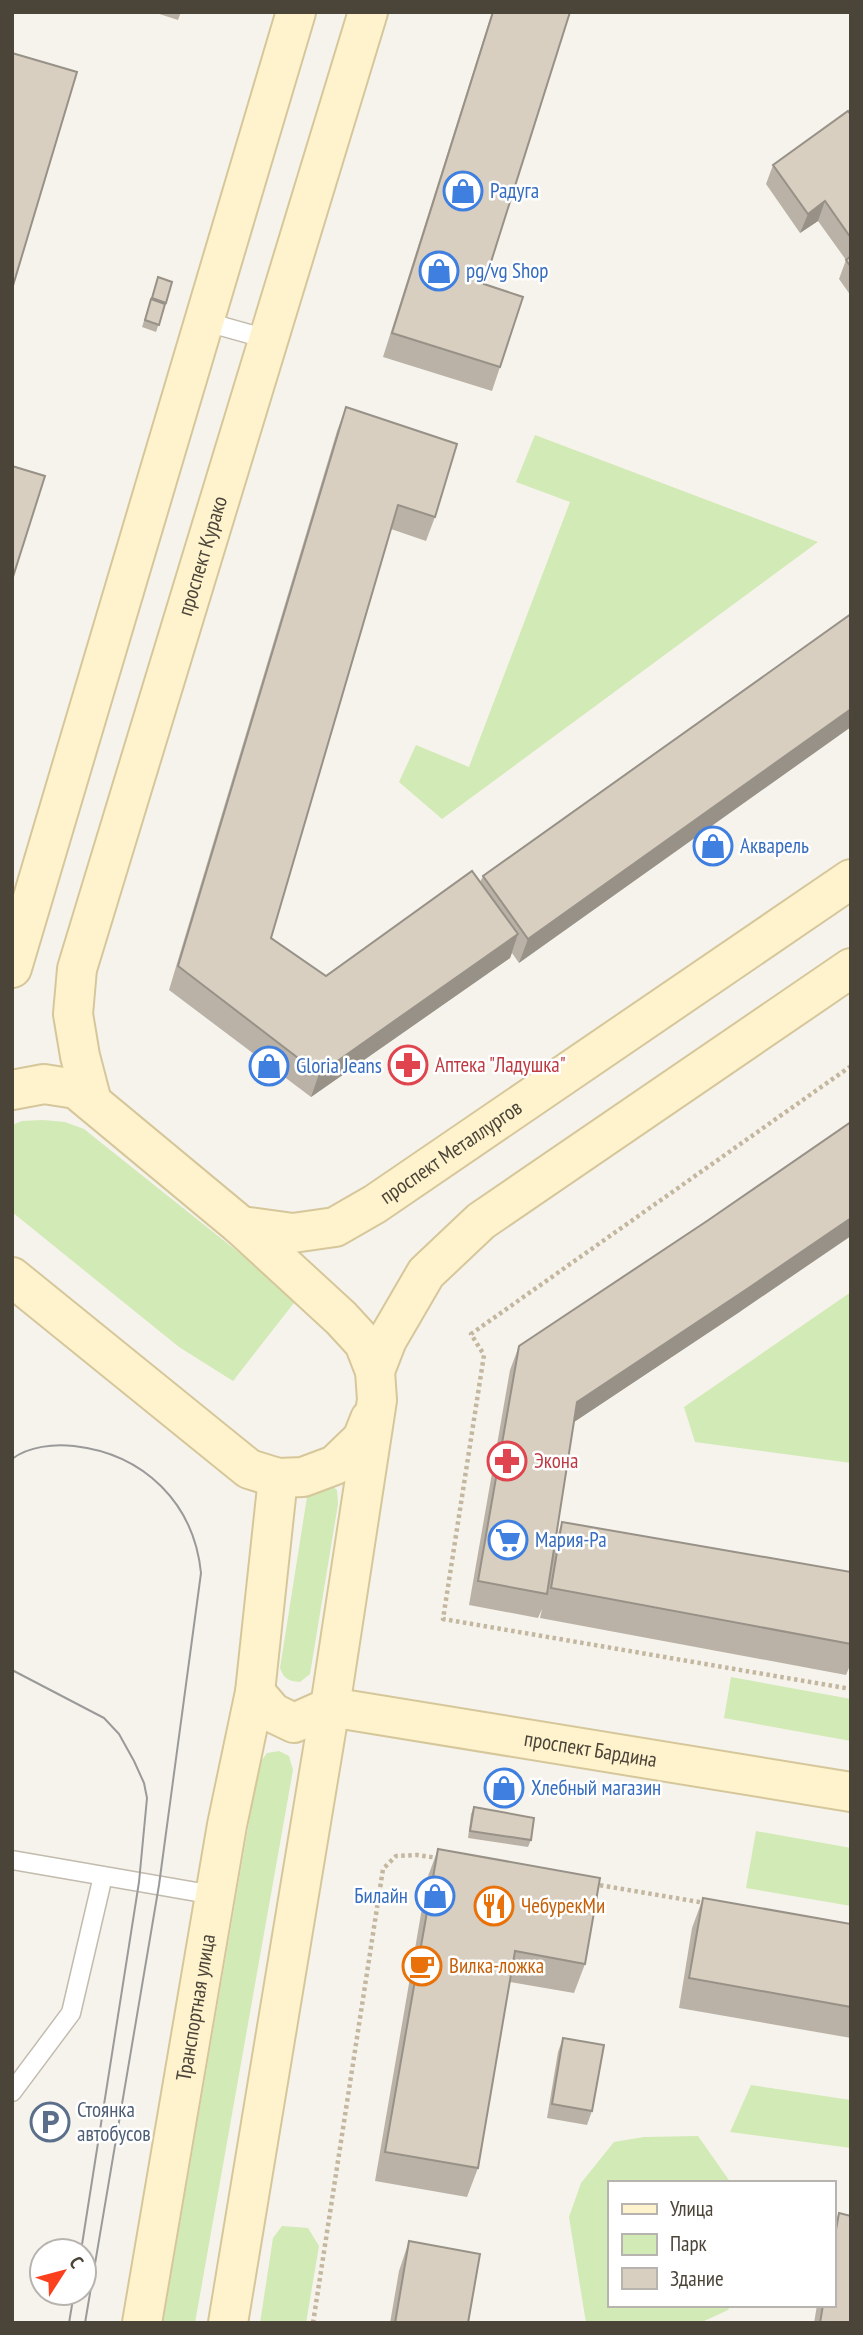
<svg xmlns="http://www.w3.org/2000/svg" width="863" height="2335" viewBox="0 0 863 2335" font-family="'PT Sans Narrow',sans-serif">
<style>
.green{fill:#d2eab5}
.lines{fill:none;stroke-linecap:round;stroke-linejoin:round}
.lane-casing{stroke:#c2bbae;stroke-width:21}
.secondary-casing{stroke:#d6c79b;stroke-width:42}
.path{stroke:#c4b79f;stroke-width:4.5;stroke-dasharray:3.5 3.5;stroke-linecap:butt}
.lane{stroke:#fff;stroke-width:18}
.secondary{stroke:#fff3cd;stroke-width:38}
.tram{stroke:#9a9a9a;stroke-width:2}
.wall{fill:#bab2a6}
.shaded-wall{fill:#979187}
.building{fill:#d8cfc1;stroke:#979187;stroke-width:2}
.labels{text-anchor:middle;stroke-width:5;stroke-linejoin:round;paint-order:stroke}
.shop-label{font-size:21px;fill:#366cbe;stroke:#fff;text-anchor:start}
.street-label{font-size:21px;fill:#4b4439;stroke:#fff}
.health-label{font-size:21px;fill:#be3a42;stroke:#fff;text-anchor:start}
.food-label{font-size:21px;fill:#c56008;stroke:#fff;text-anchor:start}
.service-label{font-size:21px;fill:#4e5e75;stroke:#fff;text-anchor:start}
</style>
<rect width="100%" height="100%" fill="#f6f3ec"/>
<path class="green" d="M535 435 818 542 442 819 399 782 416 745 469 767 570 502 516 482Z
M43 1120 65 1122 84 1129 297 1299 233 1381 179 1347 12 1212V1125L22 1121Z
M851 1292V1463L695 1442 684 1407Z
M327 1482 337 1490 338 1504 310 1674 300 1682C288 1681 284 1679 280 1668L307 1497 314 1484Z
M731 1677 851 1699V1741L724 1718Z
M279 1751 289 1756 293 1770 195 2323H163L259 1764 267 1753Z
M756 1831 851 1848V1906L746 1888Z
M751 2085 851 2100V2148L730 2132Z
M698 2136 731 2183H609V2305H731L728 2310 700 2323H586L569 2217 581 2183 614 2142 644 2137Z
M282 2226 308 2228 319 2246 306 2323H260L273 2238Z"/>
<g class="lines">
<defs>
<path id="lane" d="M203 321 267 339
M12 1860 214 1895
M12 2092 71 2013 103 1876"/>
<g id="secondary">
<path d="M12 968 296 12"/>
<path d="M12 1090 44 1084 76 1089 241 1226 341 1318 364 1343 375 1371 377 1400 330 1707 228 2323"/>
<path id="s1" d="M92 1102 80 1056 73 1014 77 969 368 12"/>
<path id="s2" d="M241 1226 293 1233 335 1227 375 1204 851 879"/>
<path d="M12 1277 249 1469 278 1478 303 1477 335 1465 362 1439 370 1419"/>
<path d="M375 1371 387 1340 426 1273 481 1221 851 968"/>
<path d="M255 1692 273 1713 294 1723 330 1707"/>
<path id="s3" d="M330 1707 851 1792"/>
<path id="s4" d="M142 2323 227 1825 255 1692 278 1478"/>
</g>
</defs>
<use href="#lane" class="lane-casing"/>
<use href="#secondary" class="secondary-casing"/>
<path class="path" d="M851 1066 471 1334 484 1355 443 1619 851 1689
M593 1884 705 1903
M12 1910H14
M313 2323 383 1869 396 1856 417 1855 439 1858"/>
<use href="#lane" class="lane"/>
<use href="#secondary" class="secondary"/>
<path class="tram" d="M12 1459C29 1446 54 1444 74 1446 144 1454 194 1503 201 1573L159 1885 85 2323
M12 1670 104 1718 119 1734 134 1761 144 1783 147 1798 139 1882 81 2251
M69 2323 74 2293"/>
</g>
<path class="wall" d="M153 12H181L178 20Z
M492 12H570L484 284 500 367 492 391 383 357Z
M851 115V296L839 279 846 260 818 221 800 233 766 184 773 165Z
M158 277 166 303 156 332 142 327Z
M346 407 435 517 426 541 391 529 271 938 326 976 480 882 483 876 851 614 519 963 512 953 510 958 311 1097 169 990 337 431Z
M741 1311 574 1422 555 1542 562 1522 851 1572V1663L846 1675 540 1618 542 1609 538 1618 469 1605 510 1370 519 1346Z
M474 1807 531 1840 528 1847 468 1838 471 1814Z
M438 1849 585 1964 574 1993 510 1982 478 2168 467 2197 375 2181 427 1879Z
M703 1898 851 1924V2038L679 2008 692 1928Z
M563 2038 592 2111 587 2125 547 2118 558 2052Z
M839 2213 851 2323H814L817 2305H833V2229Z
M409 2241 468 2323H390L399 2271Z"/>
<path class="shaded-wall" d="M825 201 818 221 800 233 808 214Z
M851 709V727L519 963 528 939Z
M518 934 510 958 311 1097 319 1074Z
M851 1218V1236L741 1311 568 1426 577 1402Z"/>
<path class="building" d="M493 12H570L484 284 523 297 500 367 392 333Z
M12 53 77 72 12 289Z
M848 111 851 115V238L825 201 808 214 773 165Z
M851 256V267L846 260Z
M158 277 172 282 166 303 152 298Z
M151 299 165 304 159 325 145 320Z
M346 407 457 444 435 517 398 505 271 938 326 976 472 871 518 934 319 1074 178 966Z
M12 466 45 476 12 580Z
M851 614V709L528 939 483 876Z
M851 1122V1218L750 1287 577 1402 547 1594 478 1581 519 1346 707 1221Z
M562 1522 851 1572V1644L551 1588Z
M474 1807 534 1818 531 1840 470 1831Z
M438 1849 600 1878 585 1964 515 1951 478 2168 385 2152Z
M703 1898 851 1924V2007L689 1978Z
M563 2038 604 2045 592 2111 552 2104Z
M839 2213 851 2216V2323H820L823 2305H833V2246Z
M409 2241 480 2254 468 2323H395Z"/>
<defs>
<symbol id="shop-ring" viewBox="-11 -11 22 22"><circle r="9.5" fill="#fff" stroke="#3f7fe0" stroke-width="1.5"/><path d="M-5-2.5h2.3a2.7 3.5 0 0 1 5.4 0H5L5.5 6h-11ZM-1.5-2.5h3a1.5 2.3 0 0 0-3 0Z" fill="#3f7fe0"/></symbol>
<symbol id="pharmacy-ring" viewBox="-11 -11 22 22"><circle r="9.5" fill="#fff" stroke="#e0444e" stroke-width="1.5"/><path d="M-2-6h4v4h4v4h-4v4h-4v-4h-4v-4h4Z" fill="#e0444e"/></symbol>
<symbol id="supermarket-ring" viewBox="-11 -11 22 22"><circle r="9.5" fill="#fff" stroke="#3f7fe0" stroke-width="1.5"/><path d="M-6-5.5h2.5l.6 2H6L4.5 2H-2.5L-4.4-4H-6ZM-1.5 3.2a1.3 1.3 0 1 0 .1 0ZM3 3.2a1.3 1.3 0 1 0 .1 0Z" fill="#3f7fe0"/></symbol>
<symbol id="restaurant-ring" viewBox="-11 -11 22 22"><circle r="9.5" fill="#fff" stroke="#e8710a" stroke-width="1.5"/><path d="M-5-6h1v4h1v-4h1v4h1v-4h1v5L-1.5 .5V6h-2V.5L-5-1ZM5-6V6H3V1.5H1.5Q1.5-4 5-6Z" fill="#e8710a"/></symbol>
<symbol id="cafe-ring" viewBox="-11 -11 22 22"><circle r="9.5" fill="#fff" stroke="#e8710a" stroke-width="1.5"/><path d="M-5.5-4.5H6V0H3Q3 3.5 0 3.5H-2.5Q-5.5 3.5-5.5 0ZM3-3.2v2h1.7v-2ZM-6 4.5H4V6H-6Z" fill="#e8710a"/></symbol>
<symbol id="parking-ring" viewBox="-11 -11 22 22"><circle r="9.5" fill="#fff" stroke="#5c6f8a" stroke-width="1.5"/><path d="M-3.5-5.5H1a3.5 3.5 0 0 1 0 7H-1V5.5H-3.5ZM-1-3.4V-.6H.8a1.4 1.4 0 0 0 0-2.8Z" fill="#5c6f8a"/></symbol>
</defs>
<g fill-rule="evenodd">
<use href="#shop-ring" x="441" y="169" width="44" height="44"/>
<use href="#shop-ring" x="417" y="249" width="44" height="44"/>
<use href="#shop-ring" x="691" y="824" width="44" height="44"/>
<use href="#pharmacy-ring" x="386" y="1043" width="44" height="44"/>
<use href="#shop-ring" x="247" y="1044" width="44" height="44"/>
<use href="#pharmacy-ring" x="485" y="1439" width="44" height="44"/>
<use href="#supermarket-ring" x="486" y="1518" width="44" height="44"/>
<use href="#shop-ring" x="482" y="1766" width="44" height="44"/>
<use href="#shop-ring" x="413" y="1874" width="44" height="44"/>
<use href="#restaurant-ring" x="472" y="1884" width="44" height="44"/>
<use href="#cafe-ring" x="400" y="1944" width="44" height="44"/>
<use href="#parking-ring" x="28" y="2100" width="44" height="44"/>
</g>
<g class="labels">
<g class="shop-label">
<text x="490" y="198">Радуга</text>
<text x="466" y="278">pg/vg Shop</text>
<text x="740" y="853">Акварель</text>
<text x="296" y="1073">Gloria Jeans</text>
<text x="535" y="1547">Мария-Ра</text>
<text x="531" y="1795">Хлебный магазин</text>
<text x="408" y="1903" text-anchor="end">Билайн</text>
</g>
<g class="street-label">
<text dy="7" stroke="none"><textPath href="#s1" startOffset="567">проспект Курако</textPath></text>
<text dy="7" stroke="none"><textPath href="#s2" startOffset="233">проспект Металлургов</textPath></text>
<text dy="7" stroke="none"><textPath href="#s3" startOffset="264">проспект Бардина</textPath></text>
<text dy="7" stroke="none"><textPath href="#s4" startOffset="320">Транспортная улица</textPath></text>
</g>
<g class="health-label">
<text x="435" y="1072">Аптека "Ладушка"</text>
<text x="534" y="1468">Экона</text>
</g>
<g class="food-label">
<text x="521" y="1913">ЧебурекМи</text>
<text x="449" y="1973">Вилка-ложка</text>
</g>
<g class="service-label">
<text x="77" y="2117">Стоянка<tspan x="77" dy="24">автобусов</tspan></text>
</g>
</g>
<rect width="863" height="2335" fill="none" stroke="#4b4439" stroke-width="28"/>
<rect x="608" y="2181" width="228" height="126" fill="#ffffff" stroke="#b7b4b0" stroke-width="2"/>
<rect x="622" y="2204" width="35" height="10" fill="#fff3cd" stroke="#b7b4b0" stroke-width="2"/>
<text x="670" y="2216" font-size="21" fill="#4b4439">Улица</text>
<rect x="622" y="2234" width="35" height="21" fill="#d2eab5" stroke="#b7b4b0" stroke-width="2"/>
<text x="670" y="2251" font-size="21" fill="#4b4439">Парк</text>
<rect x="622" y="2268" width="35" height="21" fill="#d8cfc1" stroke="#b7b4b0" stroke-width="2"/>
<text x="670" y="2286" font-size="21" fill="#4b4439">Здание</text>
<g transform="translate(63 2272) rotate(54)"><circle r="33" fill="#ffffff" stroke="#b7b4b0" stroke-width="2"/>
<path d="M0-5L12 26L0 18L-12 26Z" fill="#fc3f1d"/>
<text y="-10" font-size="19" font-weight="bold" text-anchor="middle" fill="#4b4439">С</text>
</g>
</svg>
